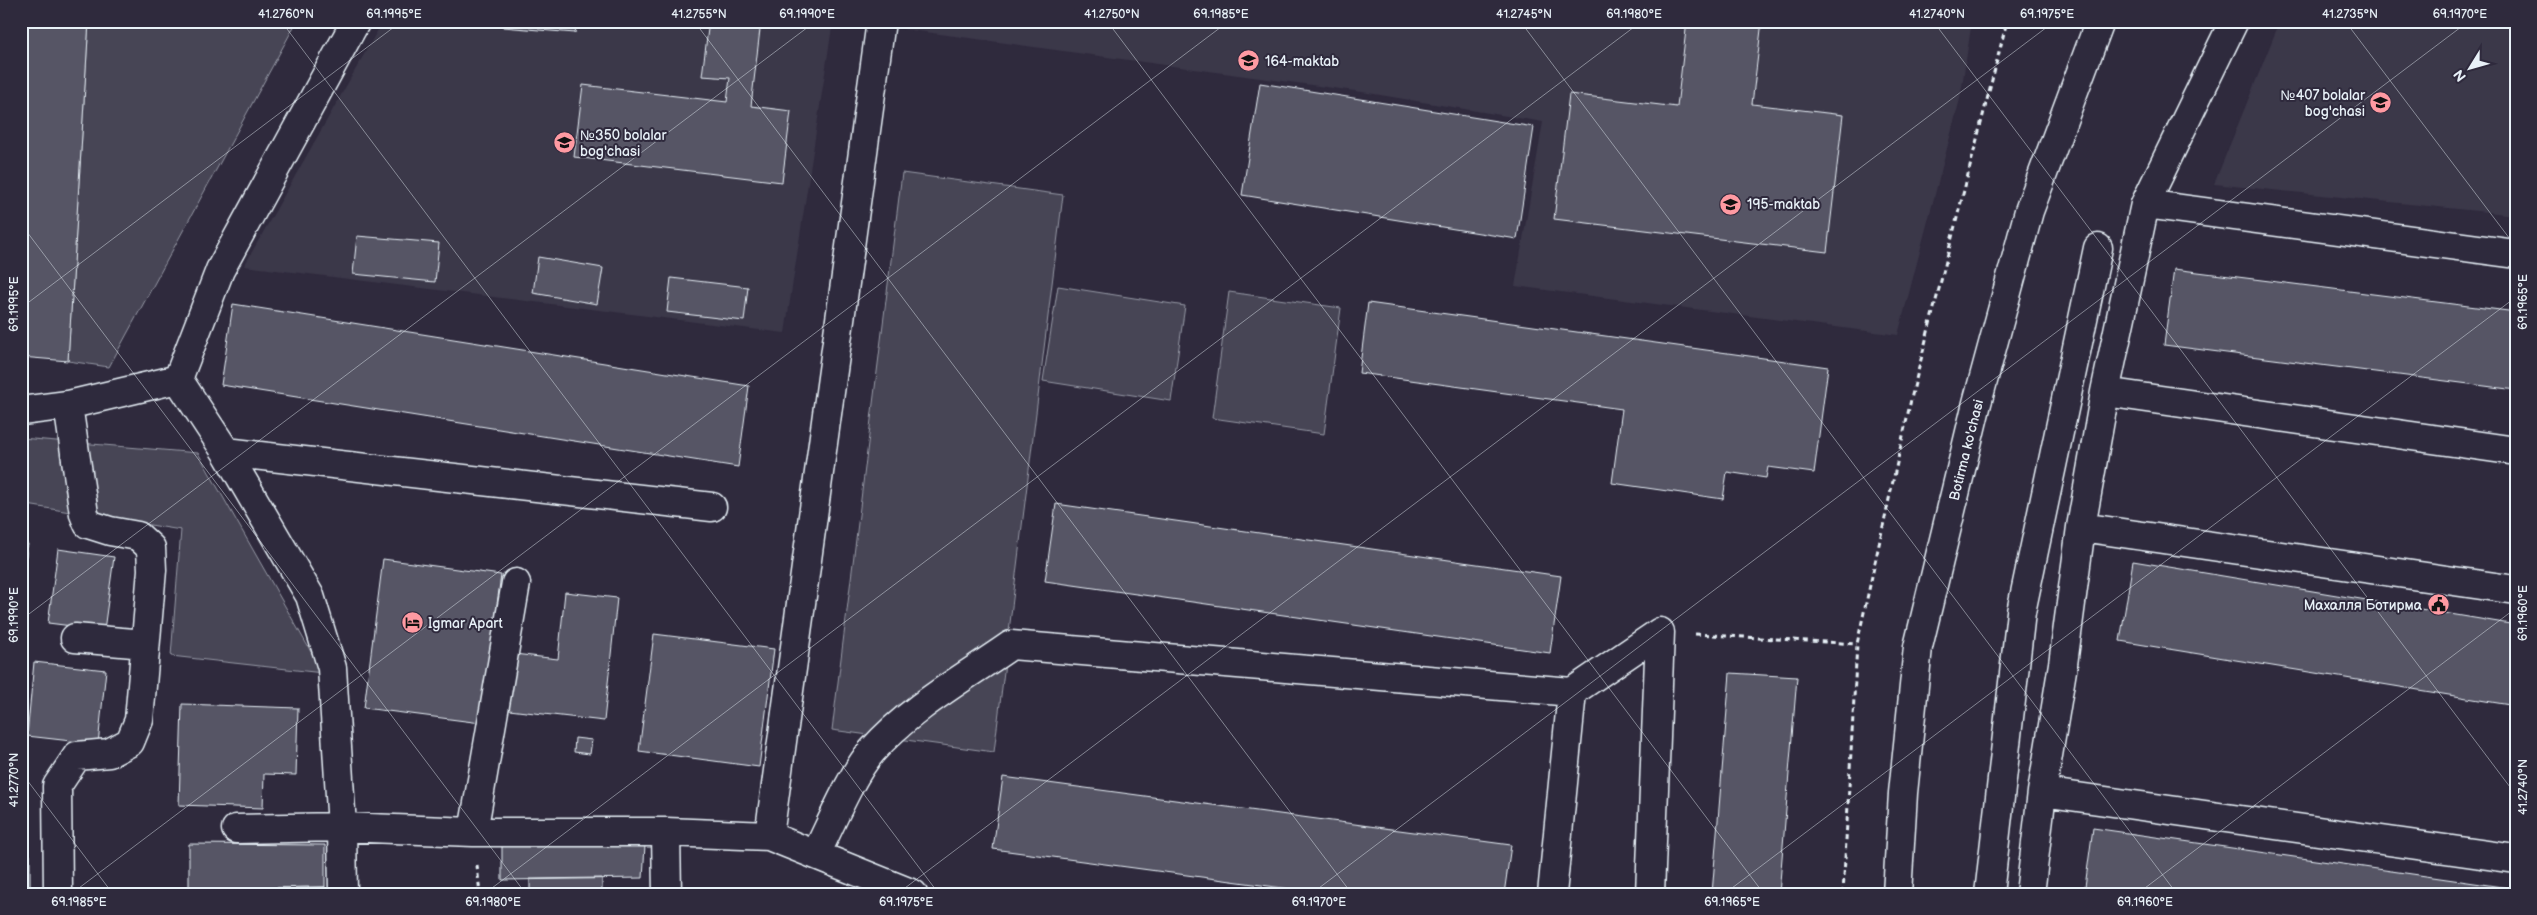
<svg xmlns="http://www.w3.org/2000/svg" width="2537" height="915" viewBox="0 0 2537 915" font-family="'Balsamiq Sans',sans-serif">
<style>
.built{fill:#3b3749}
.green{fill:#464455;stroke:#979aa6}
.building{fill:#575565;stroke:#e8f1f8}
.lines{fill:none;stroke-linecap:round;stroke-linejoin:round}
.minor-casing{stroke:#e8f1f8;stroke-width:31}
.path{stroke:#e8f1f8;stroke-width:3;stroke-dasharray:5 4;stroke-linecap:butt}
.minor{stroke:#2f2a3d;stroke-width:28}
.ticks{fill:none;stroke:#e8f1f8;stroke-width:1;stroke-opacity:0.45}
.labels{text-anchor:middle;stroke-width:4;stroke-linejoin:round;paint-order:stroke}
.poi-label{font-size:14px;fill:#e8f1f8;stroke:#2f2a3d;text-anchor:start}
.street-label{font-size:14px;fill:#e8f1f8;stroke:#2f2a3d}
.neatline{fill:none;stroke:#e8f1f8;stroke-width:2}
.ticks-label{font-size:12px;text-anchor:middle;fill:#e8f1f8}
</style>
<rect width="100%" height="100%" fill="#2f2a3d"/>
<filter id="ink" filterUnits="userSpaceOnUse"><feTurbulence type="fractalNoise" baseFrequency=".02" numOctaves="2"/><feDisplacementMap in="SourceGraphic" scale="10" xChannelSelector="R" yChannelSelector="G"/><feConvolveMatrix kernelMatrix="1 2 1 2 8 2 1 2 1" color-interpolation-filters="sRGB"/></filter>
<g filter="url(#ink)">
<path class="built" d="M383 21H833L785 333 244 266Z
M903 21H1972L1960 99 1898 335 1515 286 1543 122 1362 92 903 29Z
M2280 21H2516V215L2214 184Z"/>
<path class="green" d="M89 21H297L109 367 68 361Z
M902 173 1063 195 994 752 832 730Z
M1058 286 1185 306 1171 401 1043 381Z
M1229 292 1341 308 1324 434 1212 418Z
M21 438 198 453 323 673 171 656 181 530 21 504Z"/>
<path class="building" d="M21 21H89L68 361 21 357Z
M503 21H577L575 33 503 27Z
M709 21H761L751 106 791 111 782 182 574 157 583 85 727 102 730 78 702 76Z
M1687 21H1762L1752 104 1843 115 1827 252 1554 219 1569 94 1677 107Z
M1260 83 1534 127 1517 239 1242 195Z
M357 236 439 243 435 282 353 274Z
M538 257 603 268 597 304 533 293Z
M2174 269 2516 312V390L2164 345Z
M671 278 748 287 744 321 667 312Z
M1368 303 1828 367 1814 473 1768 467 1766 478 1727 472 1723 499 1612 483 1622 409 1359 373Z
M233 304 749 386 738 467 221 385Z
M1056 504 1561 576 1550 653 1045 581Z
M21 543 28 544 21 585Z
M58 549 114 557 104 630 48 623Z
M383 559 501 575 481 723 364 708Z
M2133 561 2516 625V706L2120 641Z
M565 592 617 598 604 721 509 710 514 654 558 659Z
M654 634 774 649 759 767 639 751Z
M34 662 106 670 98 744 27 736Z
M1730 673 1797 677 1779 894H1712Z
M182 704 298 708 296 775 264 774 263 808 179 805Z
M575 738 592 740 590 754 574 752Z
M1003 777 1511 845 1504 894H1328L993 849Z
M2093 828 2516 889V894H2084Z
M189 844 325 845V887L257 888V894H189Z
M502 845H645L643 878 502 880Z
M21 855H30V887H21Z
M602 878V894H530V879Z
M21 887H30V894H21Z
M325 887V894H257V888Z"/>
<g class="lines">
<defs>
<path id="minor" d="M2145 204 2516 254
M178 379 226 452 310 596 332 668 342 827 343 894
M2105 392 2516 451
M21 411 68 405 178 379 220 270 356 21
M226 452 712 507
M2081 527 2516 590
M75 638 145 644
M2042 792 2516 859
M236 829 342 827 473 832H666L769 836 913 894
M473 832 516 583
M666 832 667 894
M769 836 881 21
M816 854C831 824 851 775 872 751 910 708 964 678 1011 645L1572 692 1660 632 1650 894
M58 894 57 786 77 756 109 753 130 742 139 720 152 570 151 548 138 536 110 531 88 524 84 514 68 405
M1552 894 1572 692
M1897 894 1903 793 1918 647 1977 403 2029 211 2100 21
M1989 894 2021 612 2098 248
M2030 894 2042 792 2063 664 2081 527 2105 392 2145 204 2234 21"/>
</defs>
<use href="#minor" class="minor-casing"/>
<path class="path" d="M1695 634 1857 644
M477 865 480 894
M1843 894 1857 644 1912 395 2007 21"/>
<use href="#minor" class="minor"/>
</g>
</g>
<path class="ticks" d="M281 21 939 894M694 21 1352 894M1107 21 1764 894M1520 21 2177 894M1933 21 2516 795M2345 21 2516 247M21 224 526 894M21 308 402 21M21 620 816 21M21 772 113 894M71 894 1229 21M484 894 1642 21M897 894 2055 21M1311 894 2469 21M1724 894 2516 297M2137 894 2516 608"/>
<defs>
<symbol id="school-disc" viewBox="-11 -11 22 22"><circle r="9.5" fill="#ff9aa2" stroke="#2f2a3d"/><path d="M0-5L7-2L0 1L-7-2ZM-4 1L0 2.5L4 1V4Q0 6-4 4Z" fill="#111"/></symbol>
<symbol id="civic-disc" viewBox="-11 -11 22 22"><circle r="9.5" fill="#ff9aa2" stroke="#2f2a3d"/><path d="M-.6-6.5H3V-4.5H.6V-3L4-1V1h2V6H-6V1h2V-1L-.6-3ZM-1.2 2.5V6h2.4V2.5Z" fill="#111"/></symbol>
<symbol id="hotel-disc" viewBox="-11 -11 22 22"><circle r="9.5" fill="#ff9aa2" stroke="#2f2a3d"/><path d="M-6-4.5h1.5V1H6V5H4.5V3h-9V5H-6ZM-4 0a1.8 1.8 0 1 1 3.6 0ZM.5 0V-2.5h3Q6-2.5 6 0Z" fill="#111"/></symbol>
</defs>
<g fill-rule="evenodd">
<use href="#school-disc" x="1236" y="48" width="25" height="25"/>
<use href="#school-disc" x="2368" y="90" width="25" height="25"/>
<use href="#school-disc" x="552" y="130" width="25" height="25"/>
<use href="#school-disc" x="1718" y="192" width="25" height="25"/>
<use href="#civic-disc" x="2426" y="592" width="25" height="25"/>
<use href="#hotel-disc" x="400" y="610" width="25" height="25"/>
</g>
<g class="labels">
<g class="poi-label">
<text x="1265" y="66">164-maktab</text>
<text x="2365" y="100" text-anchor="end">№407 bolalar<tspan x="2365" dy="16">bog'chasi</tspan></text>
<text x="580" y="140">№350 bolalar<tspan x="580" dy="16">bog'chasi</tspan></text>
<text x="1747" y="209">195-maktab</text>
<text x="2422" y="610" text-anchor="end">Махалля Ботирма</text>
<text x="428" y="628">Igmar Apart</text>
</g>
<g class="street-label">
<text transform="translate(1966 450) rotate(-76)" y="5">Botirma ko'chasi</text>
</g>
</g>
<rect width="2537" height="915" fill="none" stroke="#2f2a3d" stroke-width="55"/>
<g transform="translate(2470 68) rotate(233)" stroke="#2f2a3d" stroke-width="4" paint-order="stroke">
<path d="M0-4L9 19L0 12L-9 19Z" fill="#e8f1f8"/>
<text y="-8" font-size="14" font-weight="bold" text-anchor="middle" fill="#e8f1f8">N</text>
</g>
<rect x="28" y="28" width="2482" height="860" class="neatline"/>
<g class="ticks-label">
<text x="286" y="18">41.2760°N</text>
<text x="394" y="18">69.1995°E</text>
<text x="699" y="18">41.2755°N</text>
<text x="807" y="18">69.1990°E</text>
<text x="1112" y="18">41.2750°N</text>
<text x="1221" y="18">69.1985°E</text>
<text x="1524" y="18">41.2745°N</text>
<text x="1634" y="18">69.1980°E</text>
<text x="1937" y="18">41.2740°N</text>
<text x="2047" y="18">69.1975°E</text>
<text x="2350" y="18">41.2735°N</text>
<text x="2460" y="18">69.1970°E</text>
<text transform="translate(2523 302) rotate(-90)" y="4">69.1965°E</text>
<text transform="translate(14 304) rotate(-90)" y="4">69.1995°E</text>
<text transform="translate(2523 613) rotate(-90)" y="4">69.1960°E</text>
<text transform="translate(14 615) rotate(-90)" y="4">69.1990°E</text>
<text transform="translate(14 780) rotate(-90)" y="4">41.2770°N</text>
<text transform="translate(2523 787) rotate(-90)" y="4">41.2740°N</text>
<text x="79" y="906">69.1985°E</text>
<text x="493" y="906">69.1980°E</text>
<text x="906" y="906">69.1975°E</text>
<text x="1319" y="906">69.1970°E</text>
<text x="1732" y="906">69.1965°E</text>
<text x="2145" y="906">69.1960°E</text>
</g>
</svg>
